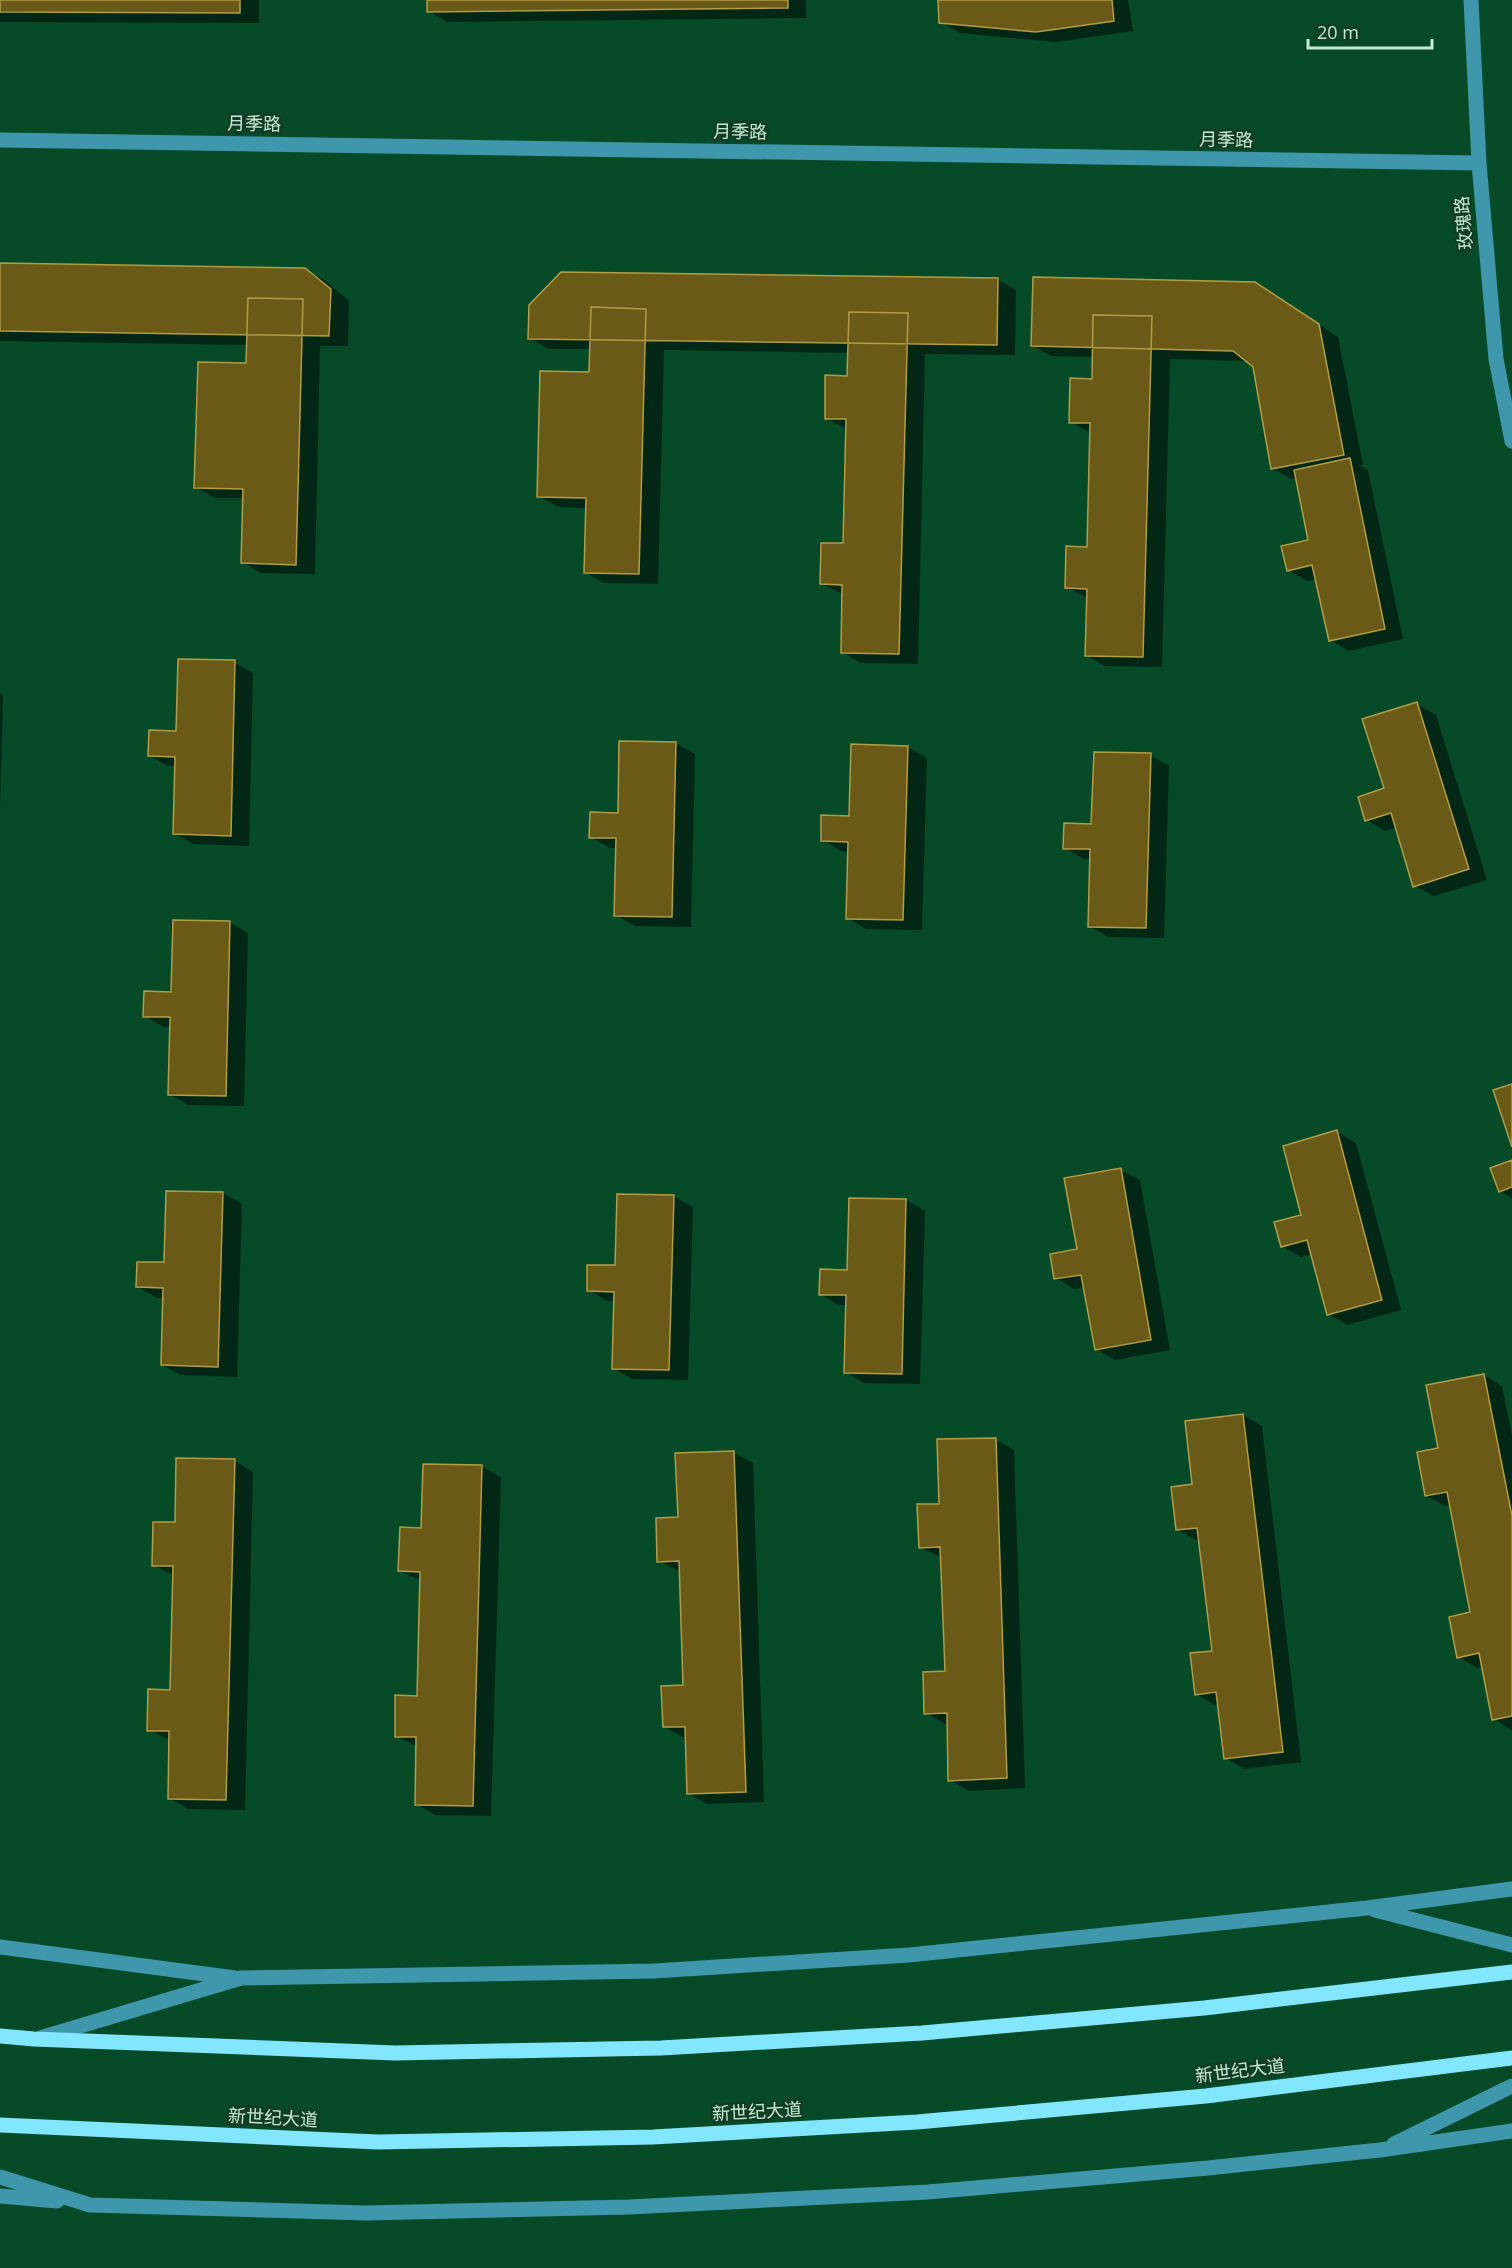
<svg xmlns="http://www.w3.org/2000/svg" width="1512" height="2268" viewBox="0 0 1512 2268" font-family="'Open Sans','Noto Sans SC',sans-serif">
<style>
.shadow{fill:#0007}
.building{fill:#6a5a17;stroke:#b29c48;stroke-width:1.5}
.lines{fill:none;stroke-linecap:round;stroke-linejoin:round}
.minor{stroke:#3e97ab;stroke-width:15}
.major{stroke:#81e6fe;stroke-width:15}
.labels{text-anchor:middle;stroke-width:5;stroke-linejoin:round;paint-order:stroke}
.street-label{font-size:18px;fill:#c4eacf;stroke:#123c24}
</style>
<rect width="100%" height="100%" fill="#064a28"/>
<path class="shadow" d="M0 0H259V23L0 22Z
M428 0H806V18L447 22 429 11Z
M940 0H1128L1133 31 1056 42 960 33 941 22Z
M0 265 304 269 324 280 349 301 348 346H320L315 574 261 573 243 562 244 498H215L196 487 248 364V345L0 341Z
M997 279 1016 290 1015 355 925 354 918 664 861 663 842 652 843 594 821 584 844 544 847 429 826 418 849 378 850 353 664 350 658 584 604 583 585 572 587 508 558 507 539 496 591 374V349H549L530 338Z
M1274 295 1338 337 1363 465H1360L1368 470 1403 639 1349 651 1330 640 1317 579 1307 581 1288 570 1310 541 1297 478 1291 479 1272 468 1254 366 1248 361 1170 359 1162 667 1105 666 1086 655 1088 598 1066 587 1088 548 1091 433 1070 422 1093 381 1094 357 1051 356 1033 345Z
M234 662 253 673 249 846 193 844 174 833 176 766H168L149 755 178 733Z
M0 693 3 695 0 808Z
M1417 704 1436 715 1487 880 1434 896 1415 886 1397 827 1385 831 1367 820 1386 789Z
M676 743 695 754 691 927 635 926 616 915 617 848H610L591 837 619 814Z
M908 747 927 758 922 930 866 929 847 918 849 852 841 851 823 840 851 818Z
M1150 755 1169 766 1164 938 1108 937 1089 926 1092 859H1084L1065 848 1093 825Z
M229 922 248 933 244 1106 188 1105 169 1094 171 1027H164L145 1016 173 993Z
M1337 1132 1356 1143 1401 1310 1347 1325 1328 1314 1312 1254 1301 1257 1282 1246 1303 1216Z
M1512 1162V1198L1500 1191Z
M1121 1170 1140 1180 1170 1350 1115 1360 1096 1349 1085 1287 1074 1289 1056 1278 1079 1250Z
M223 1193 242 1204 237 1377 181 1375 162 1365 164 1298H157L138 1287 166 1264Z
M674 1196 693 1207 688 1380 632 1379 613 1368 615 1301H607L589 1290 617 1267Z
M906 1200 925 1211 920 1384 864 1383 846 1372 847 1305H839L820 1294 849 1271Z
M1484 1375 1502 1386 1512 1435V1730L1494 1719 1484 1667 1477 1668 1459 1657 1472 1614 1451 1505 1445 1506 1426 1495 1440 1449Z
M1243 1415 1262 1426 1301 1762 1244 1769 1226 1758 1219 1704 1215 1705 1196 1694 1213 1652 1200 1540H1196L1177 1529 1194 1485 1187 1422Z
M995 1439 1014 1450 1025 1788 969 1791 950 1780 948 1724H945L926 1713 946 1672 942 1558 920 1547Z
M734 1453 753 1463 764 1802 707 1804 688 1793 687 1737H683L664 1727 684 1686 681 1572 659 1561 679 1519 677 1455Z
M235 1461 253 1472 245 1810 188 1809 169 1798 171 1741 149 1730 172 1691 175 1576 153 1565Z
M482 1467 501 1477 491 1816 435 1815 416 1804 418 1747 396 1736 418 1697 421 1581 400 1571 423 1529Z"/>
<path class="building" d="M0 0H240V13L0 12Z
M427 0H788V8L427 12Z
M938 0H1112L1114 21 1036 32 939 23Z
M0 263 305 268 331 289 329 336 0 331Z
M561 272 998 278 997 345 528 339 529 305Z
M1033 277 1255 282 1319 324 1344 455 1271 469 1253 367 1233 351 1031 346Z
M248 298 303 299 296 565 241 563 243 489 194 488 198 362 246 363Z
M591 307 646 309 639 574 584 573 586 498 537 497 540 371 589 372Z
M849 312 908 313 899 654 841 653 842 585 820 584 821 543H843L846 419H825V375L847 376Z
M1093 315 1152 316 1143 657 1085 656 1087 589 1065 588 1066 546 1087 547 1090 423H1069L1070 378 1092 379Z
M1350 458 1385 629 1329 641 1312 565 1287 571 1281 546 1308 540 1294 470Z
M178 659 235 660 231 836 173 834 175 757 148 756 149 730 176 731Z
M1417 702 1469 869 1413 887 1391 813 1365 821 1358 797 1384 788 1362 719Z
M619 741 676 742 672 917 614 916 616 838H589L590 812 618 813Z
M851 744 908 746 903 920 846 919 848 842 821 841V815L849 816Z
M1094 752 1151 753 1146 928 1088 927 1090 849H1063L1064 823 1091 824Z
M173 920 230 921 226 1096 168 1095 170 1017H143L144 991 171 992Z
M1512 1084V1147L1493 1090Z
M1337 1130 1382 1300 1327 1315 1307 1240 1281 1247 1274 1222 1301 1215 1283 1146Z
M1512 1160V1187L1499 1192 1490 1168Z
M1121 1168 1151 1340 1095 1350 1081 1275 1054 1279 1050 1254 1077 1249 1064 1178Z
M166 1191 223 1192 218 1367 161 1365 163 1288 136 1287 137 1262H164Z
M617 1194 674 1195 669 1370 612 1369 614 1292 587 1291V1265H615Z
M849 1198 906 1199 902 1374 844 1373 846 1295H819L820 1269 847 1270Z
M1484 1374 1512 1516V1716L1492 1720 1479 1653 1457 1658 1449 1617 1470 1612 1447 1492 1425 1496 1417 1452 1438 1448 1426 1385Z
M1243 1414 1283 1752 1224 1759 1216 1692 1195 1695 1190 1653 1212 1651 1197 1528 1176 1530 1171 1487 1192 1484 1185 1421Z
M996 1438 1007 1778 948 1781 947 1713 924 1714 923 1672 945 1671 940 1547 919 1548 917 1504H939L937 1439Z
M734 1451 746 1792 687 1794 685 1727H663L661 1686 683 1685 679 1561 657 1562 656 1518 678 1517 675 1453Z
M176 1458 235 1459 226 1800 168 1799 169 1731H147L148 1689 170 1690 173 1566H152L153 1522H175Z
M423 1464 482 1465 473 1806 415 1805 416 1737H395V1695L417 1696 420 1572 398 1571 400 1527 421 1528Z"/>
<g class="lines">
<path class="minor" d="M1471 0 1479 163 1496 359 1512 441
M0 140 1479 163
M1375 1910 1512 1945
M0 1947 235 1978
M40 2038 241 1978 654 1971 909 1955 1367 1908 1512 1889
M1394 2144 1512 2086
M0 2177 90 2205 366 2213 629 2207 928 2192 1208 2168 1380 2150 1512 2131
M0 2196 57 2201"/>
<path class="major" d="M0 2036 34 2039 395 2053 661 2048 922 2033 1204 2008 1512 1972
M0 2125 378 2142 653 2137 917 2122 1206 2096 1512 2058"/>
</g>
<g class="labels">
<g class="street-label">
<text transform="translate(254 124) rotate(1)" y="6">月季路</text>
<text transform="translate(740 132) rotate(1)" y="6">月季路</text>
<text transform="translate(1226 140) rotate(1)" y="6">月季路</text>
<text transform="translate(1464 223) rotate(-95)" y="6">玫瑰路</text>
<text transform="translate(1240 2071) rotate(-7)" y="6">新世纪大道</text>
<text transform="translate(757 2112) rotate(-3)" y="6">新世纪大道</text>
<text transform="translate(273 2118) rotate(3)" y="6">新世纪大道</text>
</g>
</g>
<path d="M1308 39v9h124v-9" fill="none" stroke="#c4eacf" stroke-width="3"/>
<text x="1317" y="39" font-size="18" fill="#c4eacf" stroke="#123c24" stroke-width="4.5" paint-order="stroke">20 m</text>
</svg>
